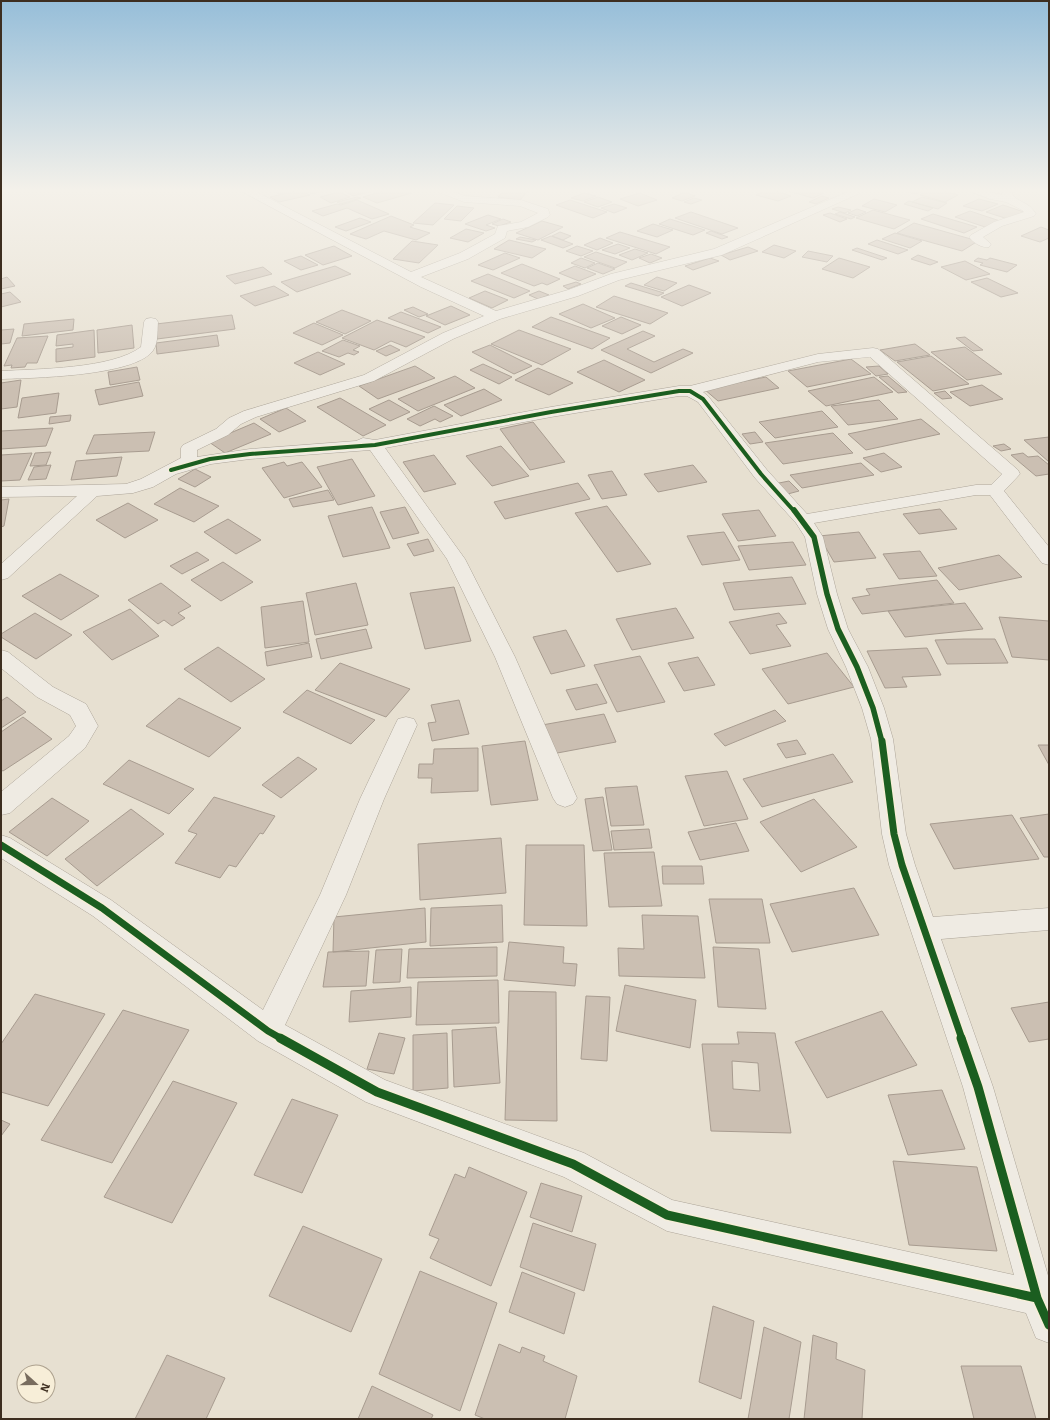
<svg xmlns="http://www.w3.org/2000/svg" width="1050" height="1420" viewBox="0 0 1050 1420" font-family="Bitter,serif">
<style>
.building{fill:#cbbfb2;stroke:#a89c90;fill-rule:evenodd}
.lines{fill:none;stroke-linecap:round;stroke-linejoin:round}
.street-casing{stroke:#ada599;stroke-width:1}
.street{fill:#efebe3;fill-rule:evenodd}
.cycleway-far3-casing{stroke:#f7eed8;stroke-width:6}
.cycleway-far2-casing{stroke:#f7eed8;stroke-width:8}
.cycleway-far1-casing{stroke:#f7eed8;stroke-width:10}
.cycleway-casing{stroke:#f7eed8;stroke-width:12}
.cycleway-far3{stroke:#1b5e20;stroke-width:4}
.cycleway-far2{stroke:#1b5e20;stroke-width:5.5}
.cycleway-far1{stroke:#1b5e20;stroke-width:7}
.cycleway{stroke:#1b5e20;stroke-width:9}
</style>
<rect width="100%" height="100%" fill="#e7e0d1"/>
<path class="building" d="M271 190H293L279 194Z
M300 190 310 195 279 202 270 197Z
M305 190H326L312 194Z
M343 190H376L353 196Z
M387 190H406L412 193 377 203 363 197Z
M504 190H518L528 191 520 200 498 197Z
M767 190H773L791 196 778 201 756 195Z
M784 190H814L824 193 813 198Z
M902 190H924L916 194Z
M929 190H941L958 195 945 202 920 195Z
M339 192 350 197 331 203 320 197Z
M685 192 695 196 682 201 672 198Z
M584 193 596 196 583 201 571 198Z
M640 193 657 200 638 206 620 199Z
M822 196 829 198 816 204 809 202Z
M357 197 361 198 341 204 337 202Z
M598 197 612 202 598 207 584 202Z
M922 197 947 203 938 209 912 202Z
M694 198 702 200 691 204 684 202Z
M874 199 897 205 885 212 862 206Z
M979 199 998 204 982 211 963 206Z
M357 200 389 214 372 219 347 208 323 216 312 211 337 204 341 205Z
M570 200 607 212 593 218 556 205Z
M909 201 933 208 928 211 904 204Z
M435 203 454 205 433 225 413 223Z
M614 204 627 208 614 213 601 208Z
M1003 205 1027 213 1011 220 986 212Z
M457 206 474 208 461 221 444 219Z
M838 207 851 210 845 213 832 209Z
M857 209 866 212 857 216 848 213Z
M873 210 910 220 894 229 856 218Z
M970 211 1000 221 985 227 955 217Z
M691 212 738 228 722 234 675 218Z
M840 212 855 217 851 219 835 214Z
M830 213 847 219 840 222 823 215Z
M933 214 977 227 964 233 921 219Z
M488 215 501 219 486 225 495 228 486 231 465 224Z
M391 216 414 225 410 227 430 233 416 240 384 231 366 239 350 234Z
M360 218 371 222 346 231 335 227Z
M503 219 511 222 499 226 492 224Z
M670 219 705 230 693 235 659 224Z
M542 221 563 227 538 240 516 233Z
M914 223 978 241 962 251 897 233Z
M653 224 673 230 657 237 637 231Z
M1041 227 1049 230V238L1040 242 1021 236Z
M466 229 484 233 468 242 450 238Z
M711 231 728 237 722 239 706 233Z
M560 232 571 236 563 240 552 236Z
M620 232 670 247 656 254 606 238Z
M895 233 922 241 910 248 882 239Z
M551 236 573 244 563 248 541 240Z
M520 237 536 240 532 242 516 239Z
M600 238 613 243 597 250 584 245Z
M509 240 546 249 532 258 494 249Z
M877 240 908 250 898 254 868 244Z
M412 241 438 245 419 263 393 259Z
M618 244 630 248 615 254 602 250Z
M774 245 796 251 784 258 762 252Z
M334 246 352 256 323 265 305 255Z
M577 246 593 251 581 256 566 251Z
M748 247 758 251 730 260 721 255Z
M857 248 887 258 882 260 852 250Z
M635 249 648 253 632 260 619 255Z
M808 251 833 256 827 262 802 257Z
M596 252 627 262 615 268 584 257Z
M505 253 520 258 493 270 478 265Z
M651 254 662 258 650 263 639 258Z
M918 255 938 262 930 265 911 259Z
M301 256 318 265 301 270 284 261Z
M581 258 595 263 585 268 571 263Z
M710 258 719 261 693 270 685 266Z
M839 258 870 267 853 278 822 269Z
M978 258 987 260 990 258 1017 265 1007 272 980 265 983 263 974 261Z
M965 261 990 274 966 280 941 267Z
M598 263 615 269 603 274 587 268Z
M522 264 560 279 547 285 542 283 534 286 501 273Z
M335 266 351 274 297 292 281 282Z
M575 266 596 274 579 281 559 273Z
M263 267 272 274 235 284 226 276Z
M488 274 530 291 514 298 471 281Z
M7 277 15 286 1 289V279Z
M657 277 677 283 664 291 644 285Z
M987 278 1018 293 1001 297 971 282Z
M576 282 581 284 568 289 563 286Z
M631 283 664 293 658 296 625 286Z
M689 285 711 293 682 306 661 297Z
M274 286 289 295 255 306 240 296Z
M485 291 508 300 492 308 469 298Z
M539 291 549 295 538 299 529 295Z
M10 292 21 302 1 307V294Z
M614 296 668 313 650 324 596 307Z
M583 304 615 318 591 328 559 314Z
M451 306 470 315 445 325 426 316Z
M413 307 428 314 419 317 404 310Z
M342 310 371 321 345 334 316 322Z
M401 312 441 327 428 333 388 318Z
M232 315 235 329 157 339 156 324Z
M551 317 610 338 592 349 532 327Z
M621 317 641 325 622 334 602 326Z
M74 319 73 330 22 336 24 324Z
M377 320 425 337 406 347 391 341 374 350 342 338Z
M314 323 343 335 322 345 293 333Z
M132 325 134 348 98 353 97 330Z
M14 329 10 343 1 344V330Z
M94 330 95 357 56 362V349L73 347V344L56 346 57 335Z
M519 330 571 349 542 365 491 344Z
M643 331 655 336 627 349 654 362 683 349 693 353 651 373 601 350Z
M217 335 219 346 157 354 156 343Z
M48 336 37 363H27L25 367 11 368 12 365 4 366 17 338Z
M965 337 983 350 973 351 956 338Z
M343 340 360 346 353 350 359 352 354 355 348 353 339 357 322 351Z
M915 344 930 355 895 361 880 350Z
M390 345 400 350 386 356 376 351Z
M490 345 532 366 514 374 472 352Z
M965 347 1002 374 967 380 931 352Z
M318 352 345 364 320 375 294 363Z
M931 356 969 384 933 391 897 362Z
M851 359 871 374 807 387 788 371Z
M604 360 645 380 619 392 577 372Z
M483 364 512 377 499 384 470 370Z
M415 366 435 378 378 399 359 386Z
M879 366 888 374 876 376 866 367Z
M137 367 140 380 110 385 108 372Z
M538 368 573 383 549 395 515 380Z
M455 376 475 388 418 411 398 399Z
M888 376 907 392 898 393 879 377Z
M766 377 779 388 718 401 704 389Z
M874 377 893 392 826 406 808 391Z
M21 380 17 407 1 409V383Z
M139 382 143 396 99 405 95 390Z
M982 385 1003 399 970 406 950 392Z
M484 389 502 400 461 416 444 405Z
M945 391 952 398 942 399 934 393Z
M59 393 56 413 18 418 22 398Z
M340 398 386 425 363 436 317 407Z
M389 400 410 412 390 421 369 409Z
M879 400 898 419 848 425 831 406Z
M434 406 453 416 440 422 435 419 420 426 407 419Z
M286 408 306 421 279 432 260 419Z
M822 411 838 427 775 438 759 422Z
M71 415 70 421 49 424 50 417Z
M921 419 940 434 866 450 848 434Z
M533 422 565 462 530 470 500 429Z
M254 423 271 434 225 453 209 442Z
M53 428 46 446 1 449V431Z
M155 432 149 451 86 454 94 435Z
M755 432 763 442 750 444 742 434Z
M833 433 853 453 783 464 765 443Z
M1049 437V462L1024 440Z
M1004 444 1011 449 1001 451 993 446Z
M501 446 529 476 492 486 466 456Z
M51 452 46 465 30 466 35 453Z
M32 453 20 480 1 481V455Z
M884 453 902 467 881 472 863 458Z
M1023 453 1028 457 1038 456 1049 465V474L1036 476 1011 455Z
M434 455 456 484 424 492 403 462Z
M122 457 117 476 71 480 76 461Z
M352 459 375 496 338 505 317 467Z
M284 462 287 466 302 462 322 487 284 498 262 468Z
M861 463 874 475 802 488 790 475Z
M51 465 46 479 28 480 34 467Z
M693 465 707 482 658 492 644 474Z
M195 469 211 477 195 487 178 479Z
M612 471 627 495 602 499 588 475Z
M789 481 799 491 784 495 774 484Z
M578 483 590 499 505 519 494 502Z
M180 488 219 506 194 522 154 504Z
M328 490 334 500 293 507 289 499Z
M9 499 4 526 1 527V500Z
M128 503 158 520 125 538 96 520Z
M607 506 651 564 617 572 575 513Z
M372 507 390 548 343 557 328 516Z
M405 507 419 533 393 539 380 512Z
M940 509 957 529 919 534 903 514Z
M759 510 776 536 738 541 722 514Z
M228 519 261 540 236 554 204 532Z
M724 532 740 560 702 565 687 536Z
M859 532 876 558 834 562 819 536Z
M428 539 434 551 414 556 407 544Z
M793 542 806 565 749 570 738 546Z
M920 551 937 576 899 579 883 554Z
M197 552 209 560 182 574 170 566Z
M999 555 1022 577 959 590 938 568Z
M223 562 253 582 221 601 191 580Z
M60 574 99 596 61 620 22 596Z
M792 577 806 604 734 610 723 583Z
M937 580 954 603 862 614 852 598 870 595 866 589Z
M161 583 191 606 178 613 185 618 172 626 164 620 158 624 128 600Z
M356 583 368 625 315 635 306 593Z
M454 587 471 641 425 649 410 593Z
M303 601 309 642 265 648 261 607Z
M965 603 983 629 905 637 888 611Z
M676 608 694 638 632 650 616 619Z
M130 609 159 636 112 660 83 632Z
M35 613 72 635 36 659 1 637V634Z
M779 613 787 623 776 625 791 646 750 654 729 622Z
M999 617 1049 621V660L1012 657Z
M366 629 372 648 321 659 316 639Z
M566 630 585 666 551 674 533 637Z
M964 639H995L1008 663 947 664 935 640Z
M309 643 312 657 267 666 265 652Z
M218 647 265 679 231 702 184 669Z
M927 648 941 675 902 677 907 687 885 688 867 651Z
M827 653 854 687 788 704 762 669Z
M640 656 665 702 617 712 594 665Z
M698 657 715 685 684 691 668 663Z
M340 663 410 689 386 717 315 690Z
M597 684 607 703 576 710 566 690Z
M307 690 375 720 351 744 283 712Z
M7 697 26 712 1 728V701Z
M179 698 241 728 209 757 146 726Z
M459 700 469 734 432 741 428 723 436 722 431 705Z
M775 710 786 721 725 746 714 734Z
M604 714 616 742 552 754 542 725Z
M23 717 52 739 3 771 1 770V732Z
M797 740 806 754 786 758 777 744Z
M525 741 538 800 491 805 482 746Z
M1038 745H1049V765Z
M478 748V791L431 793 432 778H418L419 764H433L434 749Z
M833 754 853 782 762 807 743 779Z
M298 757 317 769 281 798 262 785Z
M129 760 194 789 169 814 103 784Z
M727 771 748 819 704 826 685 776Z
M637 786 644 825 611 826 605 788Z
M214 797 275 816 263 834 260 833 236 867 229 865 220 878 175 863 197 834 188 831Z
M603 797 612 850 593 851 585 799Z
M52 798 89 821 47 856 9 832Z
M814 799 857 847 801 872 760 822Z
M131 809 164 834 97 886 65 859Z
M1049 814V857H1044L1020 818Z
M1012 815 1039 859 954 869 930 824Z
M736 823 749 851 700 860 688 832Z
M649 829 652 848 614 850 611 831Z
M501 838 506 893 420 900 418 844Z
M526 845H584L587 926 524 925Z
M654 852 662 906 609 907 604 853Z
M662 866H702L704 884H663Z
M854 888 879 935 792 952 770 904Z
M709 899H762L770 943H716Z
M502 905 503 942 430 946 431 908Z
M425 908 426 942 333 952 334 917Z
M642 915 698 916 705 978 619 976 618 948 644 949Z
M509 942 564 947 563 963 577 964 575 986 504 980Z
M497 947V976L407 978 409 949Z
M713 947 759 949 766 1009 718 1007Z
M402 949 400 982 373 983 376 950Z
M369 951 366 986 323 987 328 952Z
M498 980 499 1023 416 1025 418 982Z
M625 985 696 1000 690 1048 616 1031Z
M411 987V1017L349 1022 351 991Z
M509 991 556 992 557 1121 505 1120Z
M35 994 105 1014 48 1106 1 1092V1044Z
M586 996 610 997 607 1061 581 1059Z
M1049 1002V1039L1029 1042 1011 1008Z
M123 1010 189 1030 112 1163 41 1140Z
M882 1011 917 1065 827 1098 795 1042Z
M496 1027 500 1083 454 1087 452 1030Z
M737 1032 775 1033 791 1133 711 1131 702 1044H739ZM732 1061 758 1063 760 1091 733 1089Z
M379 1033 405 1038 394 1074 367 1069Z
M447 1033 448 1088 413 1091V1035Z
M173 1081 237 1103 172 1223 104 1197Z
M942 1090 965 1149 908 1155 888 1095Z
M292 1099 338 1115 302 1193 254 1175Z
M1 1120 10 1124 1 1136Z
M893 1161 977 1167 997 1251 909 1245Z
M469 1167 527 1192 491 1286 430 1258 439 1239 429 1235 455 1174 465 1178Z
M541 1183 582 1196 572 1232 530 1217Z
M533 1223 596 1244 584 1291 520 1267Z
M303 1226 382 1259 351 1332 269 1296Z
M420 1271 497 1303 460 1411 379 1374Z
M522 1272 575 1293 564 1334 509 1312Z
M713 1306 754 1321 741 1399 699 1382Z
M764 1327 801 1342 789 1419H748Z
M813 1335 837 1343 836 1359 865 1370 862 1419H804Z
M499 1344 520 1353 522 1347 545 1356 543 1361 577 1376 565 1419H485L475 1415Z
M167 1355 225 1378 206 1419H135Z
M961 1366H1021L1036 1419H974Z
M372 1386 433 1415 431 1419H358Z"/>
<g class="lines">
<defs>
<path id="street" d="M239 190H253L411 272 460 253 495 234 498 226 521 222 538 213 520 206 464 202 433 190H449L465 196 521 200 548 209 550 215 548 217 528 227 507 231 505 238 468 259 421 277 496 311 568 290 611 274 714 249 852 190H867L722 255 619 280 578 296 500 319 453 339 374 381 256 417 241 424 228 435 197 450V457L250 449 356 441 363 438 375 440 551 407 679 386H690L818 354 873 348 878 349 1018 470 1020 474 1004 491 1049 547V565L1042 563 990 495H976L814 523 823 537 837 594 848 629 868 667 884 708 893 739 906 834 915 865 933 917 1049 908V930L941 939 993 1087 1049 1279V1343L1036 1338 1026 1313 667 1231 564 1177 366 1102 258 1041 93 916 1 858V835L10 838 111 900 263 1010 320 895 360 799 395 725 398 719 406 717 414 719 417 725 384 799 346 895 285 1025 385 1080 584 1153 672 1200 1014 1275 963 1087 889 865 882 834 871 739 862 708 846 667 828 629 817 594 805 537 796 523 755 478 698 402 687 396H679L551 417 385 448 465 559 515 657 577 798 573 804 565 807 557 804 553 798 495 657 447 559 370 450 250 459 211 464 176 474 153 487 133 493 97 496 8 578 1 580V564L77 496 1 497V487L126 484 141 479 181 458V448L183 445 216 429 229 418 244 411 364 375 443 333 484 316 421 287ZM870 357 1002 474 991 485H976L807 514 767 470 708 396 703 392 818 362Z
M966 190H983L1002 195V190H1014L1012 193C1016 203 1028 200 1036 214L1034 216 1002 226 983 237 991 244 989 247C981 248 974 243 969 237L971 235 994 222 1024 212 1022 210 1006 202 990 199Z
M151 318 156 319 158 322C157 333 159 346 150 354 126 376 34 378 1 379V371C37 369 112 369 141 347L144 322 146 319Z
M1 650 8 652 53 687 86 704 98 726 85 748 10 813 1 815V792L69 736 76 726 70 715 37 697 1 668Z"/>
</defs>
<use href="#street" class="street-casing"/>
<use href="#street" class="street"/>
<defs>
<path id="cycleway-far3" d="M171 470 210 459 250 454 375 445 551 412 679 391H690L703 399 761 474 794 511"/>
<path id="cycleway-far2" d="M794 510 814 537 827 594 838 629 857 667 873 708 882 742"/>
<path id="cycleway-far1" d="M882 741 894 834 902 865 962 1039
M1 845 102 908 268 1031 282 1039"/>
<path id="cycleway" d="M280 1038 377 1092 573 1164 667 1215 1037 1298 1049 1325
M961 1038 978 1087 1037 1298"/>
</defs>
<use href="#cycleway-far3" class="cycleway-far3-casing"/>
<use href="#cycleway-far2" class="cycleway-far2-casing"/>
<use href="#cycleway-far1" class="cycleway-far1-casing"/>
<use href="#cycleway" class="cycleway-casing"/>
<use href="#cycleway-far3" class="cycleway-far3"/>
<use href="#cycleway-far2" class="cycleway-far2"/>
<use href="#cycleway-far1" class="cycleway-far1"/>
<use href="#cycleway" class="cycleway"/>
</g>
<linearGradient id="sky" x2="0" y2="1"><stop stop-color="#96bed9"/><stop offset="0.49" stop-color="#f4f1ea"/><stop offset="1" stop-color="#f4f1ea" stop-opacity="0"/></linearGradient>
<rect width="1050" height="389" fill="url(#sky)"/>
<rect width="1050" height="1420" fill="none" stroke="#3d2e20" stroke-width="4"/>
<g transform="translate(36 1384) rotate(111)"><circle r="19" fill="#f7eed8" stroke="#ada18e"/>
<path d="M0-3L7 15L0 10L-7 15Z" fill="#786c5e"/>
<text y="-6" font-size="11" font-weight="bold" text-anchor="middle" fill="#3d2e20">N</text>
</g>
</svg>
